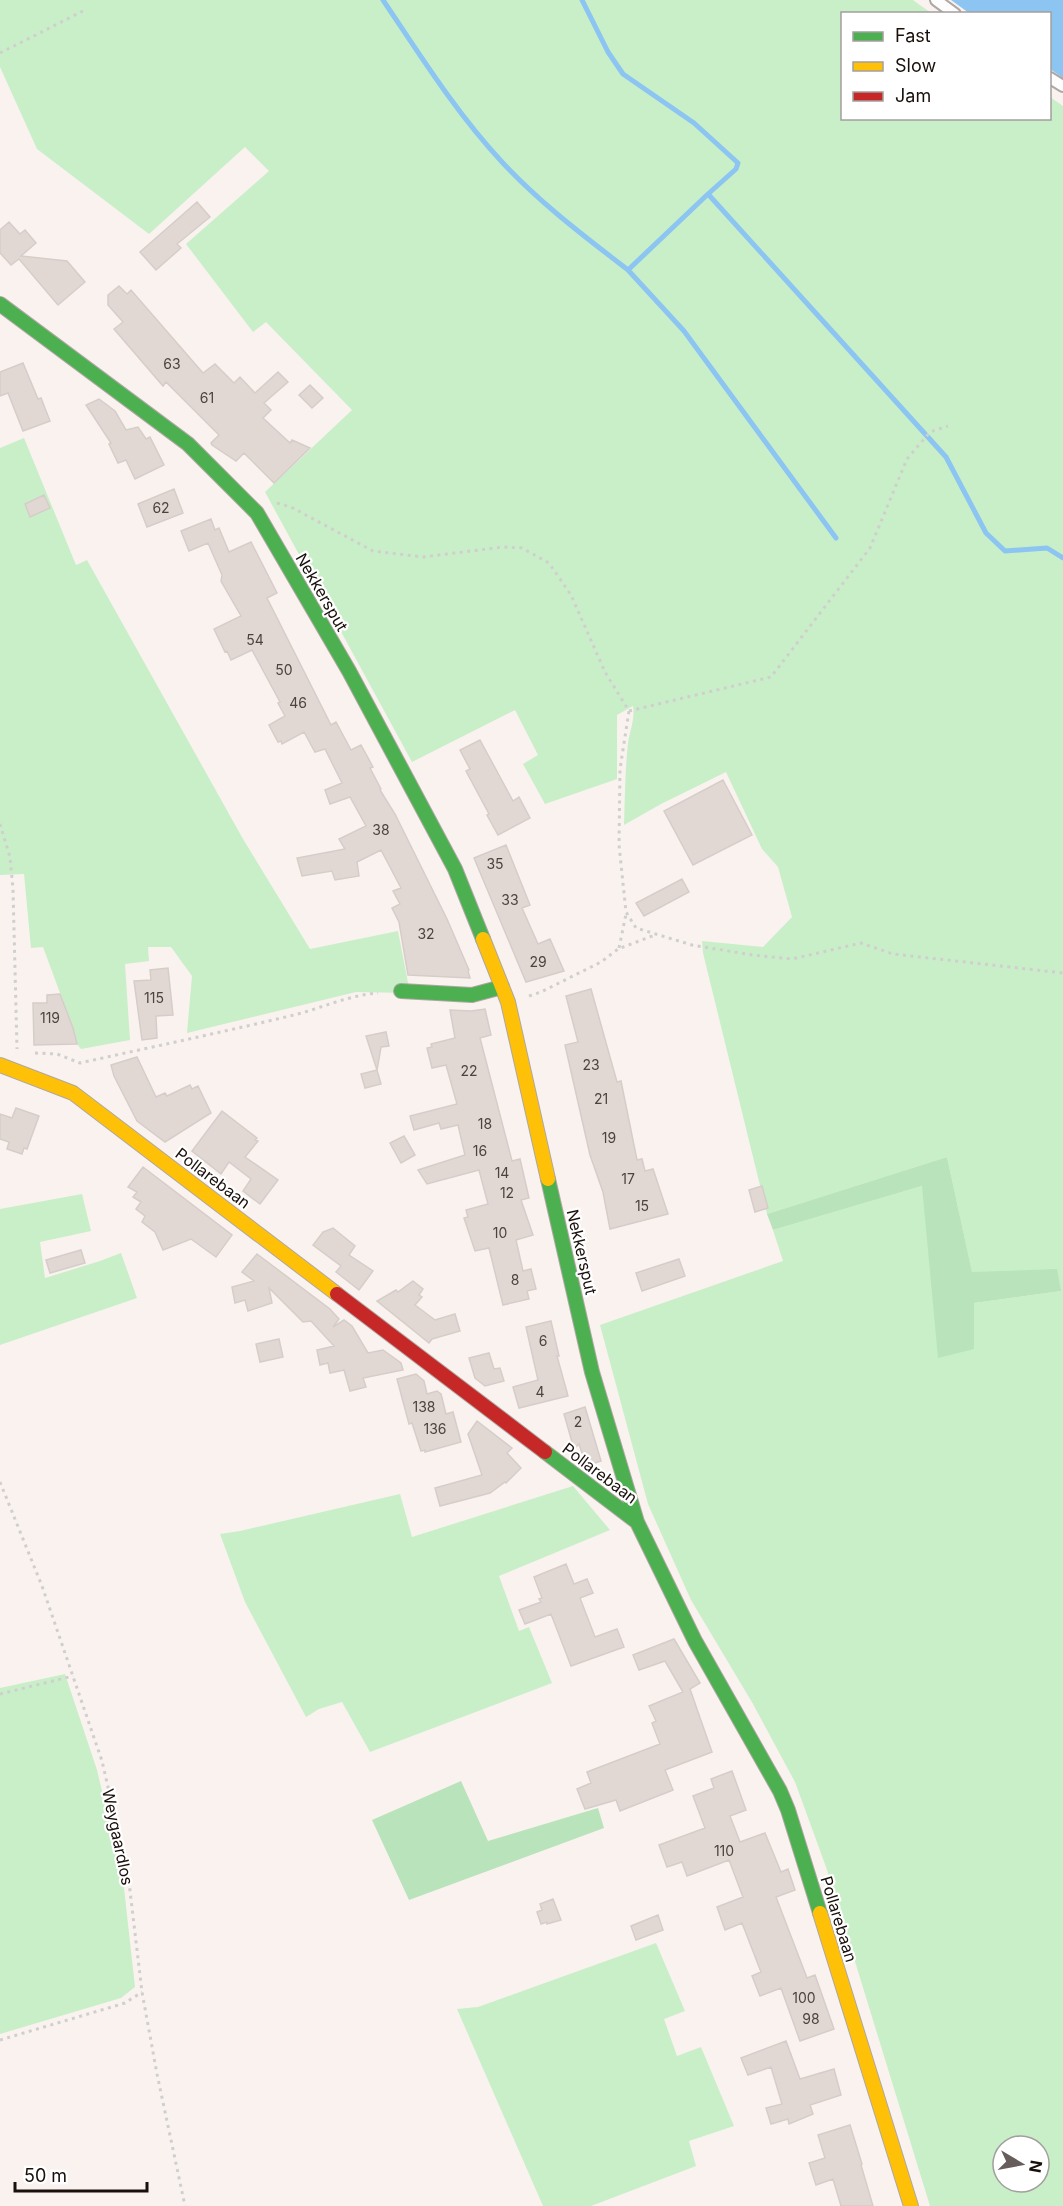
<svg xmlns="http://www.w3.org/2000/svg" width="1063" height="2206" viewBox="0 0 1063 2206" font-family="Inter,sans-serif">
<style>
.green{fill:#c9efc9;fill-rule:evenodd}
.forest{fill:#b9e3ba}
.water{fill:#8cc4f2}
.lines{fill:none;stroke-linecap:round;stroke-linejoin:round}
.stream{stroke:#8cc4f2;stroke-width:5}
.building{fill:#e1d8d4;stroke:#d6cdc9;stroke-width:1.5}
.lane-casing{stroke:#afa7a3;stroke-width:14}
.fast-casing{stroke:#afa7a3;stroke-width:16}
.slow-casing{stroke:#afa7a3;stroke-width:16}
.jam-casing{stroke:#afa7a3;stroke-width:16}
.path{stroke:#d1cfce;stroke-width:3;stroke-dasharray:3 4.5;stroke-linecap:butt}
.lane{stroke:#fefdfd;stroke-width:10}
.fast{stroke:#4caf50;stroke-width:14}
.slow{stroke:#ffc107;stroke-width:14}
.jam{stroke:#c62828;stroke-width:14}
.labels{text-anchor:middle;stroke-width:4.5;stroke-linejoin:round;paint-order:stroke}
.number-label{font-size:14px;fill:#4c423e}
.street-label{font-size:16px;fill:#190f0b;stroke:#fff}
</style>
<rect width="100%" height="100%" fill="#f9f2ef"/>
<path class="green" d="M0 0H913L931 13 842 14V118H1050V97L1063 106V2206H930L826 1867 795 1782 753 1704 691 1600 648 1504 600 1325 783 1261 773 1230 922 1186 974 1303 1061 1291 972 1273 947 1157 767 1214 703 953 702 941 763 947 792 917 778 867 762 849 726 772 661 804 624 825C625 798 625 770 628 743 630 730 635 719 633 706L617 715V779L545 804 523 764 538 755 515 710 412 762 265 492 352 410 266 322 253 332 186 244 269 171 245 147 149 234 37 149 0 67ZM1003 2146H1039V2182H1003Z
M24 438 76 565 87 560 243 839 310 949 398 931 410 993 356 992 187 1033 192 976 171 947H148L149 961 125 964 130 1040 81 1049 77 1044 73 1028 43 947 31 948 24 874 0 875V448Z
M82 1194 91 1231 40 1242 45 1278 100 1261 121 1253 137 1298 0 1345V1209Z
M573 1486 610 1530 499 1576 519 1631 529 1627 552 1683 370 1752 342 1702 319 1709 306 1717 245 1602 220 1534 240 1531 400 1494 412 1537Z
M65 1674 97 1770 123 1879 135 1987 121 1998 0 2034V1688Z
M656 1943 685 2011 664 2019 677 2056 701 2047 734 2126 689 2141 696 2166 591 2206H543L457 2009 478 2007Z"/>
<path class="forest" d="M947 1157 972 1272 1057 1269 1061 1291 974 1303V1349L938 1358 922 1186 773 1230 767 1214Z
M461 1781 488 1841 598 1808 604 1828 409 1900 372 1820Z"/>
<path class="water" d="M951 0H1063V78L1050 69V14L969 13Z"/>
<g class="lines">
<path class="stream" d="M383 0C420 55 457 114 502 162 540 203 584 236 628 270L708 194
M582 0 608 52 623 74 694 123 738 163 736 169 708 194 946 457 986 533 1005 551 1047 548 1063 558
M628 270 684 331 836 538"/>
</g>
<path class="building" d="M197 202 210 217 177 244 181 248 156 270 140 252Z
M9 222 20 234 25 230 36 243 21 256 67 261 85 282 58 305 19 259 11 265 0 253V230Z
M119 286 127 294 131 290 203 373 215 364 234 383 240 377 255 393 278 372 288 382 264 403 271 410 263 418 290 443 292 440 310 448 274 483 244 453 236 461 212 445 211 443 219 435 166 382 163 386 114 329 123 322 108 305V295Z
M23 363 38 399 41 398 50 421 23 431 8 393 0 396V372Z
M310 385 323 398 312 408 299 395Z
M99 399 115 411 126 430 138 427 146 439 150 437 164 465 135 479 126 460 118 463 109 444 111 443 86 405Z
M174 489 183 513 147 527 138 504Z
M44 495 50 508 30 517 25 504Z
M211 519 215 530 219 528 229 552 251 542 277 593 267 598 331 725 336 722 351 750 361 745 373 767 370 768 381 789 380 790 395 814 447 919 469 970 468 971 470 978 408 975 399 922 392 908 400 904 393 891 401 888 381 850 357 862 359 876 335 880 332 871 302 876 297 858 345 849 339 839 366 826 350 797 330 804 325 790 342 783 325 749 315 752 304 732 282 744 281 741 278 742 269 725 285 716 278 703 280 702 252 650 231 660 227 651 225 652 214 629 241 616 221 581 222 575 208 543 189 551 181 531Z
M480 740 513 801 519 797 530 818 498 835 487 815 489 814 466 771 470 769 460 750Z
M723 780 752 835 693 865 664 811Z
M506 845 530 905 522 908 538 944 550 939 564 971 526 982 474 858Z
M682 879 689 892 644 916 636 903Z
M168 968 173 1015 156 1016 157 1038 142 1040 134 981 151 980 150 970Z
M591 989 617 1082 621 1081 637 1160 642 1159 645 1171 653 1169 668 1214 610 1229 603 1192 590 1155 565 1045 578 1042 566 996Z
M60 994 73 1028 77 1044 34 1045 33 1003H47V995Z
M485 1009 491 1035 480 1038 512 1161 520 1159 529 1198 521 1200 533 1235 516 1240 523 1271 531 1269 536 1289 527 1291 529 1299 503 1305 489 1248 475 1251 464 1218 468 1217 466 1210 488 1204 479 1170 427 1184 418 1170 465 1155 458 1125 441 1129 439 1123 414 1130 410 1116 457 1104 446 1065 432 1068 427 1048 432 1047 431 1044 455 1038 450 1010 471 1011Z
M386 1032 389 1046 381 1047 377 1070 381 1084 365 1088 361 1074 377 1070 366 1036Z
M137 1057 156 1097 165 1093 167 1096 190 1085 192 1089 198 1086 211 1113 165 1142 137 1121 114 1076 111 1065Z
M16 1108 39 1116 27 1149 24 1148 22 1154 7 1149 9 1142 0 1139V1114L12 1118Z
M222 1111 257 1138 255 1140 258 1141 245 1157 278 1180 260 1204 243 1191 251 1179 229 1162 221 1174 192 1151Z
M404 1136 415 1155 401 1163 390 1143Z
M143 1167 232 1235 216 1257 191 1239 163 1250 155 1232 142 1222 145 1216 136 1209 141 1202 133 1197 137 1192 128 1187Z
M762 1186 768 1208 755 1212 749 1190Z
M333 1228 355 1246 349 1255 373 1271 359 1290 336 1272 341 1266 313 1245 323 1232Z
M81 1250 85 1263 50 1273 46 1260Z
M257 1254 330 1309 339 1319 333 1327 344 1320 352 1326 368 1353 383 1350 401 1363 403 1370 363 1378 366 1387 350 1391 344 1370 330 1373 328 1363 320 1365 317 1350 334 1346 311 1321 303 1322 269 1288 272 1303 248 1311 245 1300 235 1303 232 1287 254 1281 242 1272Z
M679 1259 685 1276 642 1291 636 1273Z
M413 1281 423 1289 419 1295 422 1297 415 1305 435 1320 455 1314 460 1331 432 1339 429 1343 377 1301 396 1290 398 1292Z
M551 1321 559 1356H557L568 1396 519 1408 513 1387 538 1380 526 1327Z
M279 1339 283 1357 260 1362 256 1344Z
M489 1353 494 1369 500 1368 504 1381 485 1386 475 1378 469 1358Z
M416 1374 424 1381 427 1394 437 1391 441 1394 446 1414 453 1412 461 1442 425 1452V1450L421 1451 412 1423 409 1424 397 1379Z
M585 1407 601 1461 589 1465 585 1462 579 1444 574 1449 564 1414Z
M477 1421 512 1448 507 1453 521 1468 506 1483 505 1482 490 1493 440 1506 435 1488 482 1475 468 1434Z
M566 1564 574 1584 587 1579 593 1593 580 1598 595 1637 617 1629 624 1647 571 1666 551 1614 525 1624 519 1610 541 1602 539 1599 542 1598 534 1577Z
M674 1639 700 1683 690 1689 712 1752 665 1770 673 1790 620 1811 616 1800 585 1809 577 1789 591 1783 587 1772 660 1744 652 1723 656 1721 649 1706 683 1692 665 1661 639 1670 633 1655Z
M732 1771 746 1810 730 1816 740 1842 765 1833 781 1872 788 1869 795 1890 776 1897 807 1978 815 1975 834 2029 800 2041 781 1988 760 1996 752 1976 761 1972 742 1923 725 1930 717 1907 743 1897 729 1860 687 1876 682 1862 667 1867 659 1845 705 1828 693 1796 714 1788 711 1779Z
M553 1899 561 1920 547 1924V1922L541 1924 537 1912 542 1910 540 1904Z
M658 1915 663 1930 636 1940 631 1926Z
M786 2041 800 2079 834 2069 841 2095 810 2105 813 2114 789 2124 788 2119 771 2124 766 2108 782 2104 771 2067 748 2075 741 2058Z
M850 2125 862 2164 861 2165 873 2206H841L833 2179 816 2185 809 2163 825 2158 818 2135Z"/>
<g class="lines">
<defs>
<path id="lane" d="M936 0 955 14
M1050 78 1063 86"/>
<path id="fast" d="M0 304 188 444 257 513 349 671 455 869 483 939
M401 991 472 995 502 987
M548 1179 592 1372 637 1522
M545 1452 637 1522 695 1641 780 1791 788 1810 820 1913"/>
<path id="slow" d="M483 939 508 1002 548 1179
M0 1065 73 1093 337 1294
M820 1913 911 2206"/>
<path id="jam" d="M337 1294 545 1452"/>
</defs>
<use href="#lane" class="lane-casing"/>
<use href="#fast" class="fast-casing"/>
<use href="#slow" class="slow-casing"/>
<use href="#jam" class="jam-casing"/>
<path class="path" d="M0 53 87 9
M277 503 291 507 373 551 423 557 503 547 522 548 549 563 571 595 605 672 629 711 620 769 619 845 626 912 636 928 692 945 752 955 792 959 861 943 893 954 1063 973
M629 711 771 677 870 548 907 459 930 432 948 426
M0 824 10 857 13 889 17 1049
M619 948 626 914
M529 996 541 992 601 962 618 949 655 935
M35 1053 57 1054 80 1063C152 1047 223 1032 294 1015 322 1008 349 995 378 993
M0 1482 42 1586 102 1761 128 1874 142 1992 157 2074 185 2206
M0 1694 73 1676
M0 2040 125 2003 142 1992"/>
<use href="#lane" class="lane"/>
<use href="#fast" class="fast"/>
<use href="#slow" class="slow"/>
<use href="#jam" class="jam"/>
</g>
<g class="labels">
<g class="number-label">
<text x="172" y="369">63</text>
<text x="207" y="403">61</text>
<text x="161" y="513">62</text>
<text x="255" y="645">54</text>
<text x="284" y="675">50</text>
<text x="298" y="708">46</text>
<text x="381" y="835">38</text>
<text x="495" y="869">35</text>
<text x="510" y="905">33</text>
<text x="426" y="939">32</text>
<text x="538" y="967">29</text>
<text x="154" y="1003">115</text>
<text x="50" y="1023">119</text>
<text x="591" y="1070">23</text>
<text x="469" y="1076">22</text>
<text x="601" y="1104">21</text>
<text x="485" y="1129">18</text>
<text x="609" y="1143">19</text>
<text x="480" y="1156">16</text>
<text x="502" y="1178">14</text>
<text x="628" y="1184">17</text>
<text x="507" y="1198">12</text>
<text x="642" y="1211">15</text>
<text x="500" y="1238">10</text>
<text x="515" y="1285">8</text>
<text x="543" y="1346">6</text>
<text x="540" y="1397">4</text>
<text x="424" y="1412">138</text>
<text x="578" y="1427">2</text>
<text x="435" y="1434">136</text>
<text x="724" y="1856">110</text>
<text x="804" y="2003">100</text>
<text x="811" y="2024">98</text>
</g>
<g class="street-label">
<text transform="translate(322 592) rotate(60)" y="6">Nekkersput</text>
<text transform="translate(213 1178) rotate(37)" y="6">Pollarebaan</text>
<text transform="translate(582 1252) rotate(77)" y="6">Nekkersput</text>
<text transform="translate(600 1473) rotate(37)" y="6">Pollarebaan</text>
<text transform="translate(118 1837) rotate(78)" y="6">Weygaardlos</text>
<text transform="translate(839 1919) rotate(73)" y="6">Pollarebaan</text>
</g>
</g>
<rect x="841" y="12" width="210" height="108" fill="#ffffff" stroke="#a39f9d" stroke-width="1.5"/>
<rect x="853" y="32" width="30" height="9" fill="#4caf50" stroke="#a39f9d" stroke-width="1.5"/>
<text x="895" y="42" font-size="18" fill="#190f0b">Fast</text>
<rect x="853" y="62" width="30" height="9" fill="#ffc107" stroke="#a39f9d" stroke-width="1.5"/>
<text x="895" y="72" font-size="18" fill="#190f0b">Slow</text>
<rect x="853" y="92" width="30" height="9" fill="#c62828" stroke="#a39f9d" stroke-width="1.5"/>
<text x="895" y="102" font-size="18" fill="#190f0b">Jam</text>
<g transform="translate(1021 2164) rotate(100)"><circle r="28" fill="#ffffff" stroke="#a39f9d" stroke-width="1.5"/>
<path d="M0-4.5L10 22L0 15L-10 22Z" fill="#675e5b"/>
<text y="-9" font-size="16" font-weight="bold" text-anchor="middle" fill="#190f0b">N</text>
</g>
<path d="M15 2182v9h132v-9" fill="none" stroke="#190f0b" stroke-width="3"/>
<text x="24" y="2182" font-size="18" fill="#190f0b" stroke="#ffffff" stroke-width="4.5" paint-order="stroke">50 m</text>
</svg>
